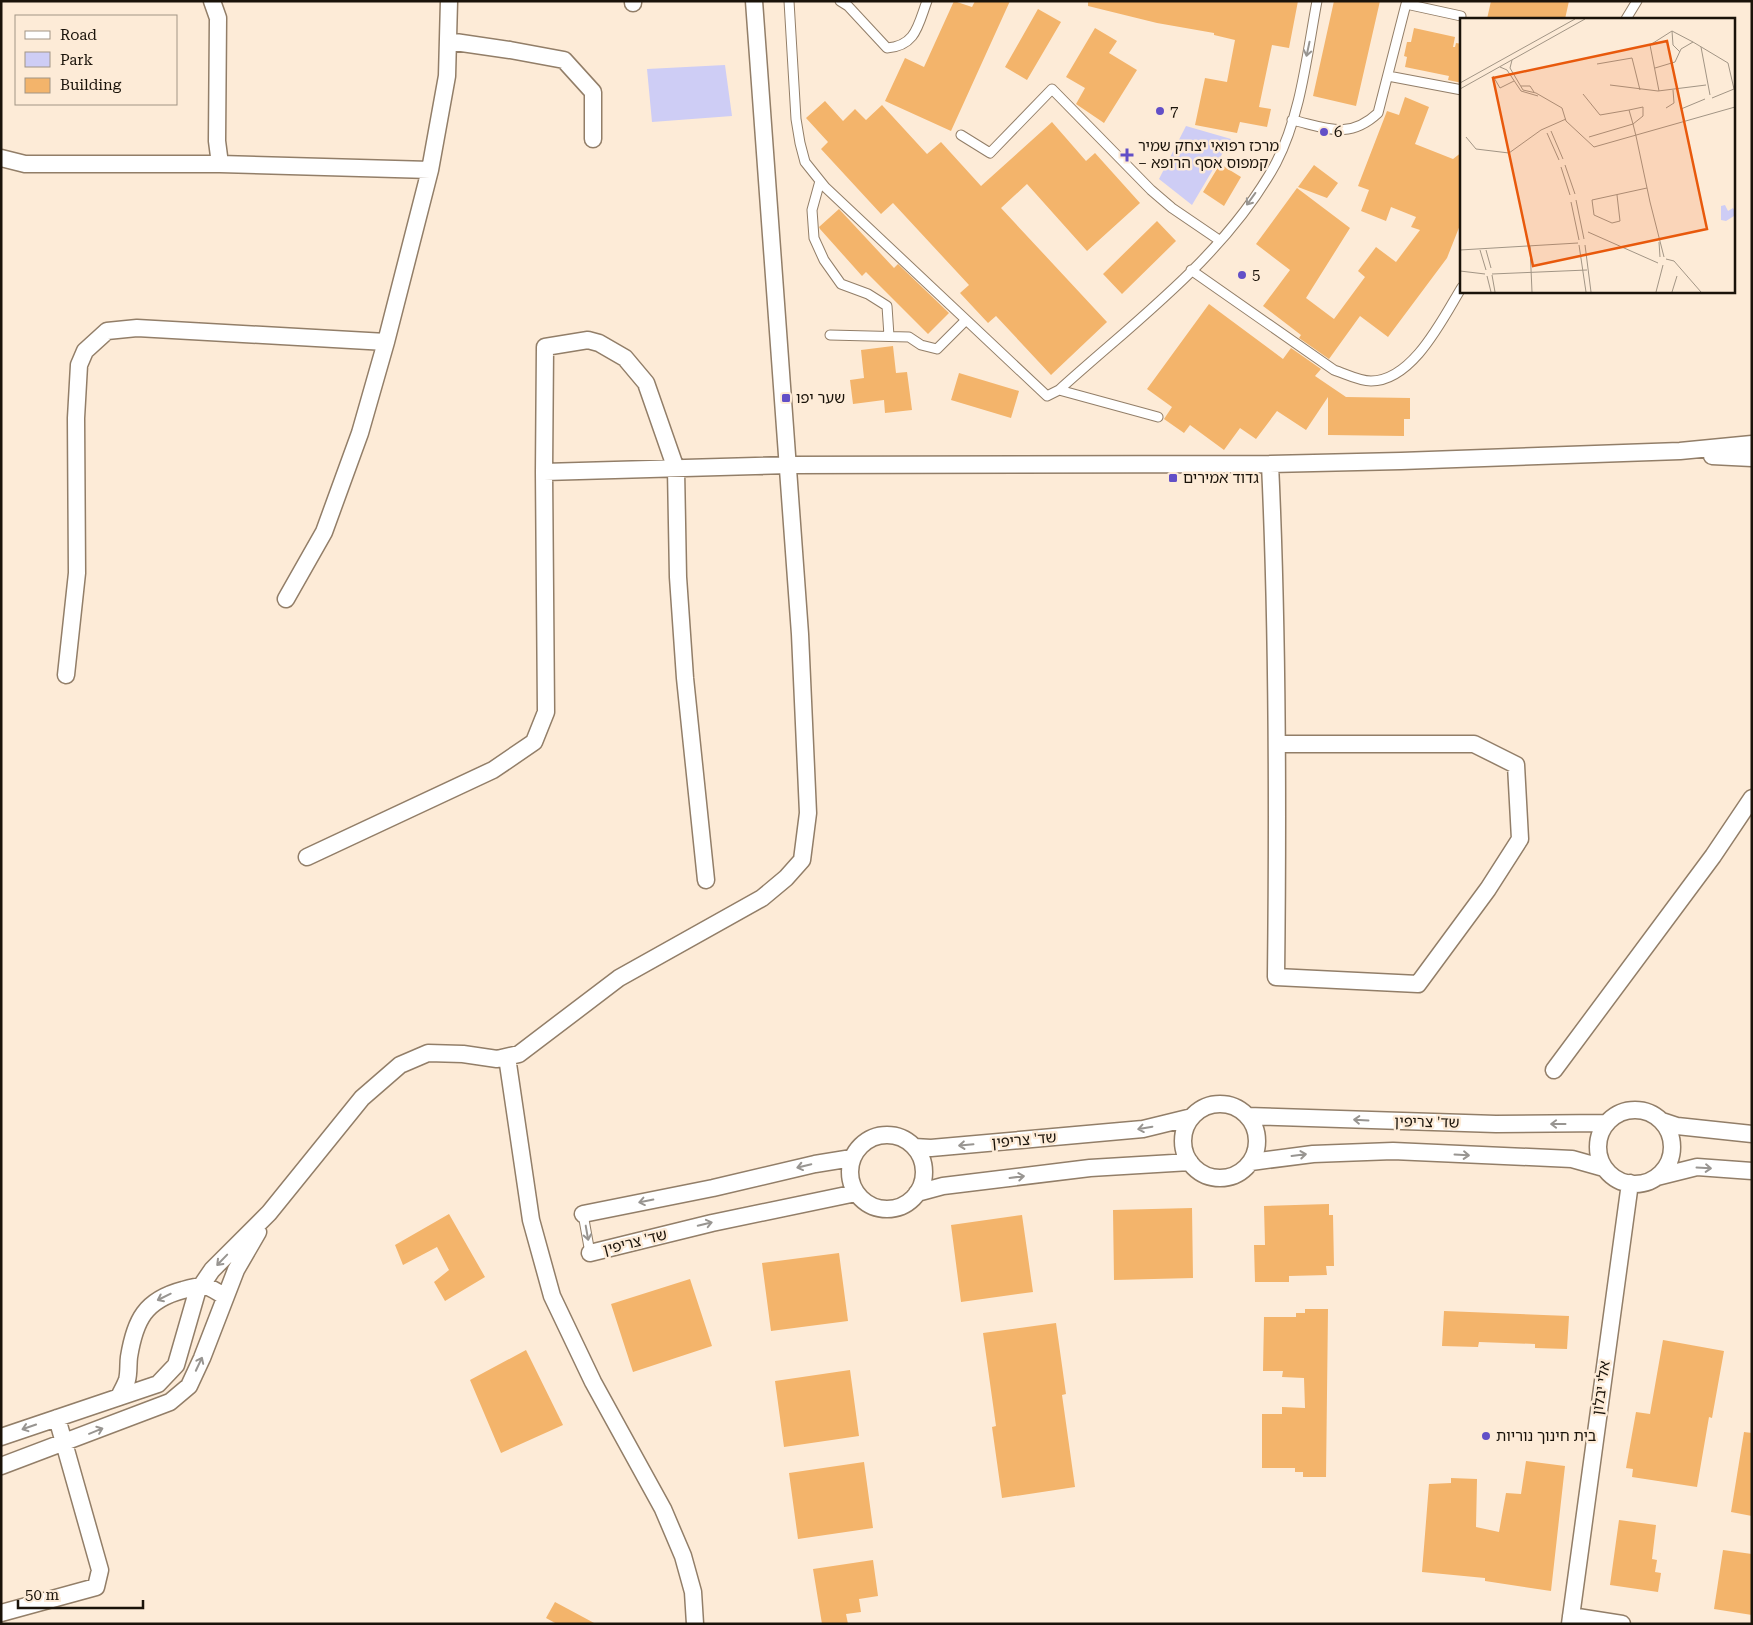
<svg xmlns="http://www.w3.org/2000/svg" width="1753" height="1625" viewBox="0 0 1753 1625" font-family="'Roboto Serif','Noto Sans Hebrew',serif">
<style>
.green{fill:#cecdf5}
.building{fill:#f3b46b}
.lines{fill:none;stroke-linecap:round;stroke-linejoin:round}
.service-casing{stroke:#927e68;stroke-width:11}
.minor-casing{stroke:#927e68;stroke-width:19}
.service{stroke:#fff;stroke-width:9}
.minor{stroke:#fff;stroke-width:16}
.oneway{stroke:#989591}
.poi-dot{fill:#624fc7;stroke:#fdebd7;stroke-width:2}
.labels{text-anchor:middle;stroke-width:5;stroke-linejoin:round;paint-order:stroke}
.poi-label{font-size:15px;fill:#1a130a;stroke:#fdebd7;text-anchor:start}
.street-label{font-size:15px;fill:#1a130a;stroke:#fdebd7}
.inset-road{fill:none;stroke:#a29585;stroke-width:1}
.view{fill:#e8590c;fill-opacity:0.15;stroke:#e8590c;stroke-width:2.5}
.inset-edge{fill:none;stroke:#1a130a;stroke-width:2.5}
</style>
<rect width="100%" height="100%" fill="#fdebd7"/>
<path class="green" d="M725 65 732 116 652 122 647 69Z
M1186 126 1231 139 1192 205 1159 179Z"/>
<path class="building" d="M954 1 972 7 975 1H1010L951 131 885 101 905 58 924 67Z
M1088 1H1298L1289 48 1272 45 1259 107 1271 109 1267 127 1240 122 1237 133 1195 125 1205 78 1227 82 1235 40 1214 35V33L1157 23 1088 6Z
M1334 1H1380L1356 106 1313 96Z
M1491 1H1569L1565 19H1487Z
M1038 9 1061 22 1027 80 1005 67Z
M1095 28 1117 41 1109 53 1137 70 1104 123 1076 104 1085 88 1066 77Z
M1414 28 1455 37 1453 47H1455L1456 43 1462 44V83L1448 80 1449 76 1405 67 1407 57 1404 56 1407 42H1411Z
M1405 97 1429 107 1415 144 1453 159 1462 152V220L1447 258 1388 337 1360 316 1329 359 1299 338 1301 335 1263 306 1290 270 1256 244 1297 188 1350 228 1306 298 1334 319 1365 277 1358 271 1376 247 1396 262 1420 230 1411 227 1416 217 1391 207 1386 221 1361 211 1369 190 1358 186 1387 111 1399 115Z
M825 101 843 121 855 109 866 120 882 105 927 154 941 142 981 186 1052 122 1086 161 1095 153 1140 203 1087 251 1027 184 1001 208 1107 322 1051 375 996 316 988 323 960 293 969 285 893 203 881 214 821 149 828 142 806 118Z
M1220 164 1241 177 1224 206 1203 192Z
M1314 165 1338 183 1327 198 1298 187Z
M839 209 894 268 898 264 949 313 928 334 866 272 862 276 820 229 819 227Z
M1157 221 1176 241 1122 294 1103 274Z
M1209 304 1283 359 1291 348 1321 369 1315 376 1346 397 1410 398V419H1404V436L1328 435V397L1306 430 1277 411 1256 439 1240 428 1224 450 1190 425 1184 433 1164 419 1172 407 1147 389Z
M893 346 896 373 907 372 912 410 885 413 884 400 853 404 850 380 864 378 861 350Z
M959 373 1019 391 1011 418 951 400Z
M1329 1204V1215H1333L1334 1266H1326L1327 1275 1289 1276V1282H1255L1254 1245H1265L1264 1206Z
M1192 1208 1193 1278 1114 1280 1113 1210Z
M449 1214 485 1277 445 1301 434 1282 449 1270 437 1247 403 1265 395 1245Z
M1022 1215 1033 1292 961 1302 951 1225Z
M839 1253 848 1321 771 1331 762 1263Z
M690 1279 712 1346 633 1372 611 1304Z
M1305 1309H1328L1326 1477H1303V1472H1295V1468H1262V1414H1282V1407L1305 1408 1304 1378 1282 1377 1283 1371H1263L1264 1317H1296V1313H1305Z
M1444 1311 1569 1316 1567 1349 1535 1348V1344L1479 1342 1478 1347 1442 1346Z
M1056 1323 1066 1394 1062 1395 1075 1487 1002 1498 992 1427 996 1426 983 1333Z
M1663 1340 1724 1351 1712 1418 1709 1417 1697 1487 1632 1477 1633 1469 1626 1468 1636 1412 1650 1414Z
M526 1350 563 1425 501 1453 470 1380Z
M850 1370 859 1436 784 1447 775 1381Z
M1744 1432 1752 1433V1516L1731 1512Z
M1526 1461 1565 1466 1551 1591 1485 1581V1578L1422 1572 1429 1484 1451 1483V1478L1477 1479 1476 1527 1499 1532 1506 1493 1521 1494Z
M864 1462 873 1528 798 1539 789 1473Z
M1619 1520 1656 1525 1652 1559 1657 1560 1655 1572 1661 1573 1658 1592 1610 1585Z
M1723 1550 1752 1554V1615L1714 1609Z
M873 1560 878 1596 859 1599 861 1612 846 1614 848 1624H822L813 1569Z
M555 1602 596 1624H557L546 1618Z"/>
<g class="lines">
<defs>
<path id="service" d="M789 1 796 119 800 143 805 162 825 187 1047 396 1059 390C1135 321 1226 255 1276 163 1301 115 1307 54 1317 1
M840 1 848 6 887 48C916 46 918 25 927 1
M1626 19 1637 1
M1388 76 1462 90
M1292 120C1327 128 1349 140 1378 113L1406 4 1461 16
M961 135 990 153 1052 89 1151 190 1172 208 1219 240
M820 181 812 210 814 238 824 260 841 284 868 294 887 306 889 336
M1191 270 1334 370C1346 374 1359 381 1371 381 1413 381 1443 318 1462 287
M830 335 909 337 921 345 937 349 966 320
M1059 390 1158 417
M583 1214 590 1253"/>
<path id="minor" d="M212 1 218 18 217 141 220 164
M633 1V3
M448 41 510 50 564 60 593 92V139
M1 158 25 164H220L430 170
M1712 456 1752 458
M1270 464C1278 635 1278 806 1276 977L1418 984 1488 889 1520 839 1516 765 1474 744H1278
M286 599 324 532 360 433 386 342 430 170 447 76 449 1
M66 675 77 573 76 418 79 365 85 351 107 331 137 328 386 342
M307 857 493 770 534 742 546 712 544 472
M706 880 685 678 678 577 676 469 646 383 625 358 599 343 588 340 545 347 544 472 789 465 1270 464 1401 461 1680 451 1752 444
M507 1057 531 1220 552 1296 593 1382 663 1509 683 1556 693 1592 695 1624
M1554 1070 1713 856 1752 798
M1183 1141a37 37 0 1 1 74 0a37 37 0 1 1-74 0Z
M1598 1147a37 37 0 1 1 74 0a37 37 0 1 1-74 0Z
M1247 1116 1496 1124 1607 1123
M1662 1121 1677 1126 1752 1134
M850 1172a37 37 0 1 1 74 0a37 37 0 1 1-74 0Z
M914 1147 931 1148 1143 1129 1192 1117
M1251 1162 1313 1154 1393 1151 1572 1159 1604 1168
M1657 1177 1697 1167 1752 1171
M917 1193 943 1186 1090 1168 1190 1162
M583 1214 713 1188 815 1164 852 1158
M590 1253 712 1223 856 1193
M119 1397C121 1392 125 1386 127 1380 129 1373 128 1364 129 1357 135 1320 145 1300 183 1290 203 1284 207 1284 225 1297
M1 1437 158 1384 176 1365 197 1292 212 1270 269 1213 362 1098 400 1065 428 1053 463 1054 497 1059 519 1054 619 978 762 898 786 878 802 860 808 813 800 634 754 1
M1 1466 170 1402 189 1386 202 1358 236 1270 258 1232
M1 1613 96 1587 100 1570 57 1418
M1571 1616 1622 1624
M1570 1624 1630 1183"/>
</defs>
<use href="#service" class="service-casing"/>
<use href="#minor" class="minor-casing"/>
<use href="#service" class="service"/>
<use href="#minor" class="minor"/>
</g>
<defs><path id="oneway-shaft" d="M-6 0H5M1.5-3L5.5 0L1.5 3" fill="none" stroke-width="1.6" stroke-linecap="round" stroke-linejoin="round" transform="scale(1.25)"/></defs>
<g class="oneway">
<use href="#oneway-shaft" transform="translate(1308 49) rotate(102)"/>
<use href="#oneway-shaft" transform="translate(1251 199) rotate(126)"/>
<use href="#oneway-shaft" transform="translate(1361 1120) rotate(-177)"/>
<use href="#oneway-shaft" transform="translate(1558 1124) rotate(-180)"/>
<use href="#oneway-shaft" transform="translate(1145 1128) rotate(170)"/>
<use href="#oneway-shaft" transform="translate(966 1145) rotate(175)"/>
<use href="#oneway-shaft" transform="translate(1299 1155) rotate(-7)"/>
<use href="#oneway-shaft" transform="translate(1462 1155) rotate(3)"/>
<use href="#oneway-shaft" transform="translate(804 1166) rotate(167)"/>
<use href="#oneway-shaft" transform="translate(1704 1168) rotate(3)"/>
<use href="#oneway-shaft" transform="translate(1017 1177) rotate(-7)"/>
<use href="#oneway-shaft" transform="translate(646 1201) rotate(169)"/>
<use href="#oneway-shaft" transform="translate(705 1224) rotate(-14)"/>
<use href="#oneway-shaft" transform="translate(587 1233) rotate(80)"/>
<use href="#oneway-shaft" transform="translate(222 1260) rotate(134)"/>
<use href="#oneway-shaft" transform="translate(164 1297) rotate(154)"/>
<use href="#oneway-shaft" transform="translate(199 1364) rotate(-65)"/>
<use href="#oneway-shaft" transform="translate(29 1427) rotate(161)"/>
<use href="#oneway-shaft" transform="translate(96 1431) rotate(-22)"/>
</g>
<g class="poi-dot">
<circle cx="1160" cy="111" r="5"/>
<circle cx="1324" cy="132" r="5"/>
<path d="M1124.5 147.5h5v5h5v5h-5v5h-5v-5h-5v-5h5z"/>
<circle cx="1242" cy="275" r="5"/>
<rect x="781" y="393" width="10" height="10" rx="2.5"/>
<rect x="1168" y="473" width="10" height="10" rx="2.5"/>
<circle cx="1486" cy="1436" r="5"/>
</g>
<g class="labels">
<g class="poi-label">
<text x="1170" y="116">7</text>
<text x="1334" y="137">6</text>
<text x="1138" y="151">מרכז רפואי יצחק שמיר<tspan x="1138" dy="17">– קמפוס אסף הרופא</tspan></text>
<text x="1252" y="280">5</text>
<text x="796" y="403">שער יפו</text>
<text x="1183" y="483">גדוד אמירים</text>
<text x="1496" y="1441">בית חינוך נוריות</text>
</g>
<g class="street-label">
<text transform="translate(1427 1122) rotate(1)" y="5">שד' צריפין</text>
<text transform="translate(1024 1140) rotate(-5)" y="5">שד' צריפין</text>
<text transform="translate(635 1242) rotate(-14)" y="5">שד' צריפין</text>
<text transform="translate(1601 1388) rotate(-82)" y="5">אלי יבלון</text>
</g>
</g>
<g transform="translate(1460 18)">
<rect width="275" height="275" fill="#fdebd7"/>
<path d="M265 187 268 193 273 190 275 193 274 198 266 203 261 202V188Z" fill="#cecdf5"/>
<path class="inset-road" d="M241 29 250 77M220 34 213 27 212 13 233 24M52 42 50 50 63 72 76 75 102 90 106 103 134 129 275 89M137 46 172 40 180 72M40 49 47 52 61 73 78 78M195 50 215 44 221 31 233 24 268 45 274 71 252 80M33 58 40 70 54 63M0 65 115 1M150 67 198 73 246 67M61 68H70L74 74M0 71 125 1M199 73 190 27 212 13M123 76 140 97 169 92M206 90 214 85 213 72M221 91 245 81M91 113 103 141M87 115 99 142M6 119 16 131 49 135 81 112 106 101M129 119 173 106 183 98V89L169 92 173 106 176 118 190 184 204 239M105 147 115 176M101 149 110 177M157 177 160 203 152 205 134 197 132 182 187 170M116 182 124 221M111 184 119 222M128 214 198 245M199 224 200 239M119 227 126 274M125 227 131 274M70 228 72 274M0 232 118 225M20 232 26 252M26 232 31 250M206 241 214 243 241 274M0 253 25 256M32 256 127 252M32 257 35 274M27 258 31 274M196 274 203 247M212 274 217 258"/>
<path class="view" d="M207 23 247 211 73 248 33 60Z"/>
<rect width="275" height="275" class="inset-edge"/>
</g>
<rect width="1753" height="1625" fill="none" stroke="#1a130a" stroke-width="5"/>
<rect x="15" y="15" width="162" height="90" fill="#fdebd7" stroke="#a29585"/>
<rect x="25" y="31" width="25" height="8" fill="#ffffff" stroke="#a29585"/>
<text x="60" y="40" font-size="15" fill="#1a130a">Road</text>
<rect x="25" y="52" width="25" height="15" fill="#cecdf5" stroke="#a29585"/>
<text x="60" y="65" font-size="15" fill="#1a130a">Park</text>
<rect x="25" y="78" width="25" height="15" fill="#f3b46b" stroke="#a29585"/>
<text x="60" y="90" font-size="15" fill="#1a130a">Building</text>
<path d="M18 1600v8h125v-8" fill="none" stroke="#1a130a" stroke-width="2.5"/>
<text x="25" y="1600" font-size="15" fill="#1a130a" stroke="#fdebd7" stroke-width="4" paint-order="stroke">50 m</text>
</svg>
